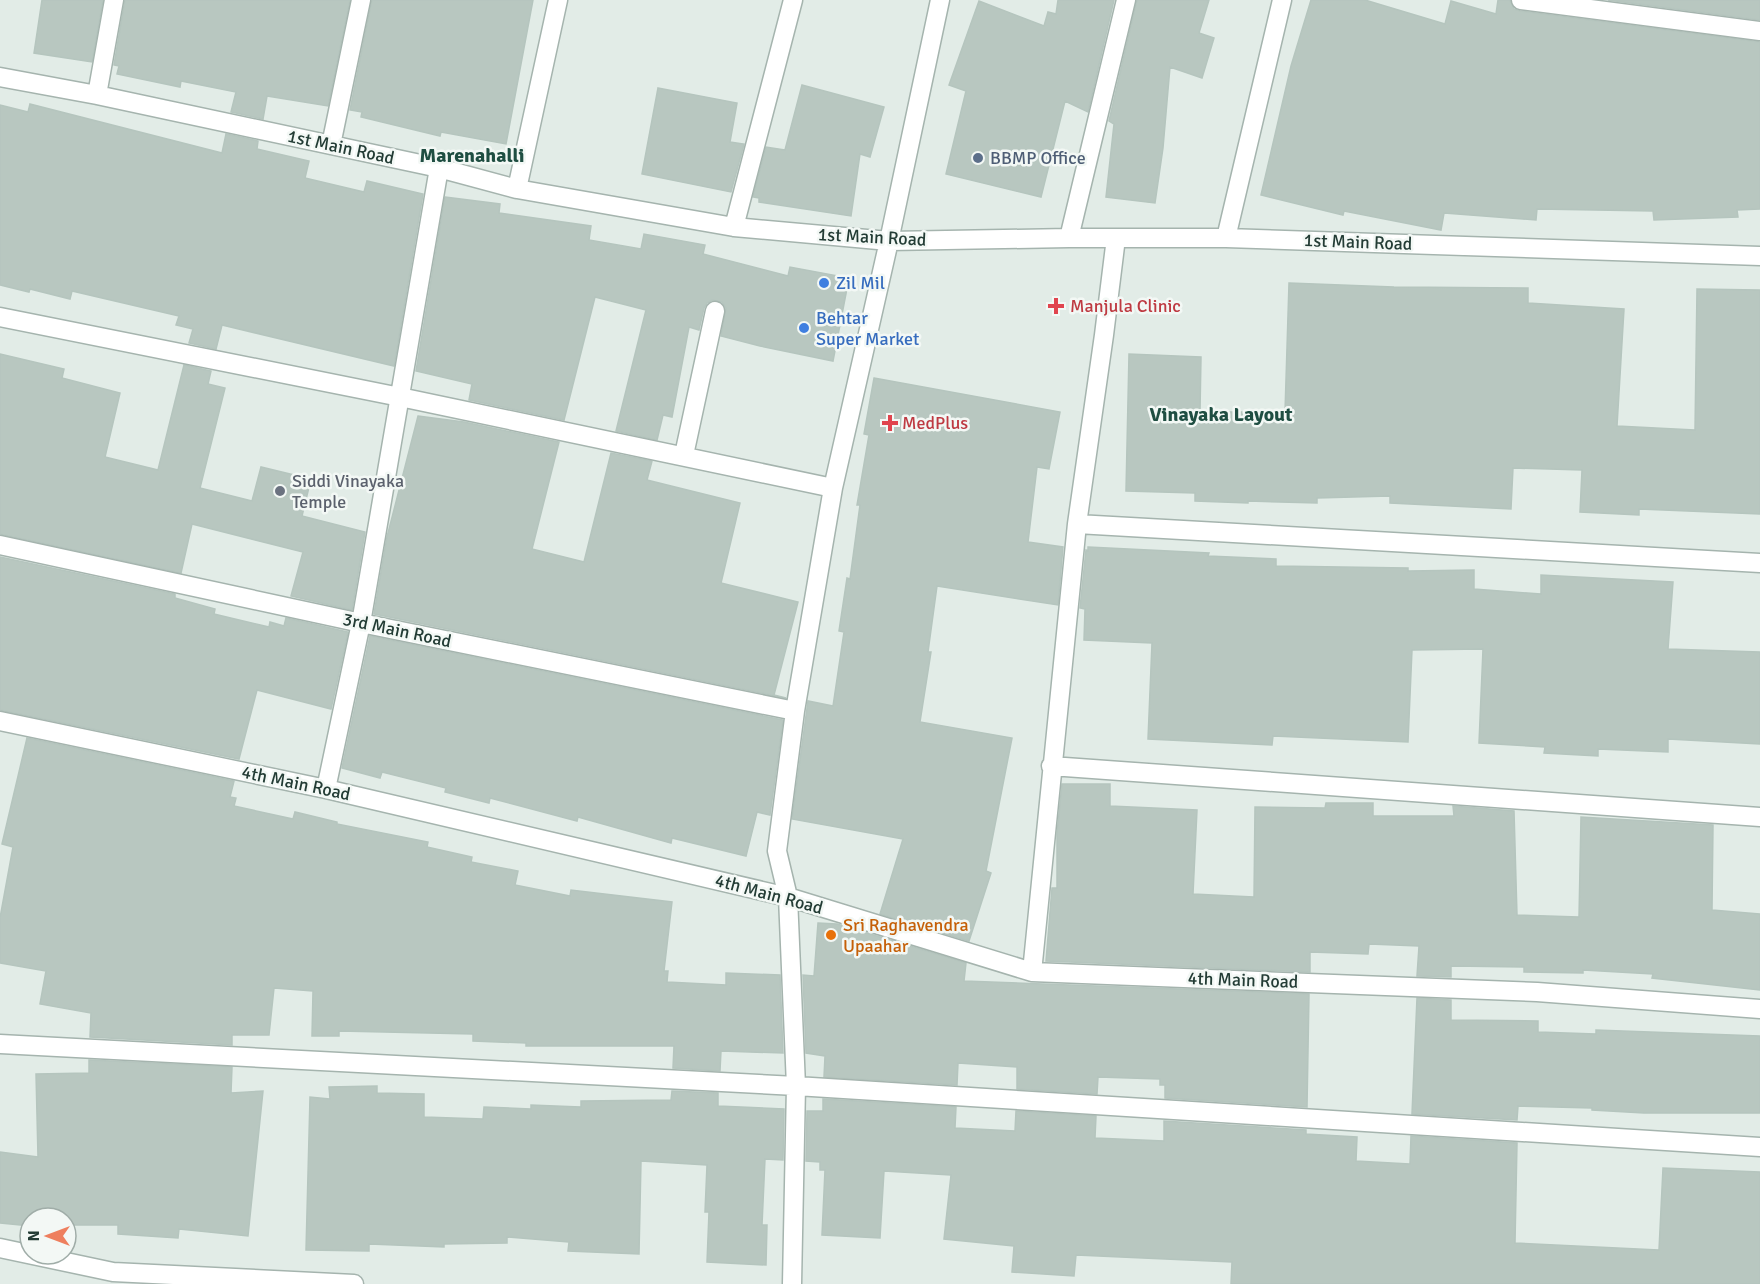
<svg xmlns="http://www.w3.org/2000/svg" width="1760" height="1284" viewBox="0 0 1760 1284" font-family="Signika,sans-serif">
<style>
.building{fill:#b8c7c0;stroke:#b5c5be;stroke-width:1.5}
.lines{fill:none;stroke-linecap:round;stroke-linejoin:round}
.minor-casing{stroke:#a5b4ae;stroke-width:21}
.minor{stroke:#fff;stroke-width:18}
.service-dot{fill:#5c6f8a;stroke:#f3f8f5;stroke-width:2}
.shop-dot{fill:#3f7fe0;stroke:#f3f8f5;stroke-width:2}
.health-dot{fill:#e0444e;stroke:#f3f8f5;stroke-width:2}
.worship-dot{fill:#6b7280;stroke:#f3f8f5;stroke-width:2}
.food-dot{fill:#e8710a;stroke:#f3f8f5;stroke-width:2}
.labels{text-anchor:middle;stroke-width:5;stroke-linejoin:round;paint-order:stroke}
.street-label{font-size:18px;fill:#233c35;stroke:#f3f8f5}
.service-label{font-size:18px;fill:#4e5e75;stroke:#f3f8f5;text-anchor:start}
.shop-label{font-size:18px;fill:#366cbe;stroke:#f3f8f5;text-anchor:start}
.health-label{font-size:18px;fill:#be3a42;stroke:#f3f8f5;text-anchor:start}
.worship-label{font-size:18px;fill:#5b616d;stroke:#f3f8f5;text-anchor:start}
.food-label{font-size:18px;fill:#c56008;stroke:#f3f8f5;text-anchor:start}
.neighbourhood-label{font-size:20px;font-weight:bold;fill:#1f4e42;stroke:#f3f8f5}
</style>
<rect width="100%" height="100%" fill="#e2ece7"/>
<path class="building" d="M42 0H103L92 62 34 53Z
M125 0H350L328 106 267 96 263 119 231 112 236 92 181 81 180 87 117 74 119 66 114 65Z
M372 0H533L506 144 441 132 440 136 361 117 362 112 350 110Z
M1058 0H1114L1088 112 1065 101 1041 197 946 174 966 91 949 85 979 1 1044 26 1048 12 1056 14Z
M1137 0H1209L1199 33 1214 38 1202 78 1170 67 1163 148 1155 203 1106 197 1114 124 1109 121Z
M1311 0H1365L1445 24 1451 1 1496 14 1498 0H1510L1514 9 1520 11 1760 42V209L1737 210 1738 217 1654 220 1653 211 1537 209 1536 220 1444 213 1441 230 1344 211 1343 215 1261 195 1291 66Z
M1608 0H1760V20Z
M802 85 884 107 870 157 860 154 851 216 759 202V198L753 197 766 147 785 150Z
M658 88 737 103 730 142 744 144 731 192 642 174Z
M30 104 222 153 226 134 258 141 257 149 309 161 305 178 364 192 367 181 423 194 394 366 222 325 216 349 189 343 193 329 176 325 179 316 72 291 70 299 30 289 29 292 0 285V105L28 112Z
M445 197 500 204 499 213 591 226 589 240 641 249 644 234 705 245 703 254 788 276 790 267 849 278 833 361 760 346 721 336 726 308 722 302 712 300 707 303 704 308 699 330 689 327 672 417 663 415 657 440 616 431 646 310 595 297 564 420 469 400 472 384 416 371Z
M1289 283 1394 287 1528 288V303L1624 309 1617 426 1695 430 1697 289 1760 290V514L1639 509V515L1580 512 1582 470 1513 468 1511 509 1390 503V496L1317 498V503L1248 501V503L1195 501V493L1126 491 1129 354 1201 357 1200 412H1285Z
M0 354 64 369 62 378 120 393 105 457 158 470 184 365 211 371 208 384 225 388 200 488 252 501 261 467 311 479 302 516 365 532 352 610 291 596 303 552 192 524 181 573 0 534Z
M874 378 1060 412 1049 469 1037 467 1028 542 1063 547 1058 605 937 586 928 652H931L920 722 1012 738 986 871 991 873 969 941 880 914 903 839 792 819 808 701 833 706 844 632 839 631 847 578 850 579 860 505H857L869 435 864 434Z
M418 416 464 422 559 442 532 549 584 562 611 453 652 461 647 480 740 503 721 583 798 602 774 695 786 698 374 614 387 537Z
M1088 547 1209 553 1208 556 1276 559V566L1408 568V571L1474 570V589L1541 594V575L1673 582 1668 649 1760 652V744L1668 739V752L1598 749V756L1544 753 1545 747 1479 743 1483 649 1412 650 1408 742 1273 736 1272 745 1148 739 1152 643 1084 640 1085 609 1080 608 1086 550 1088 551Z
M0 557 175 594V598L215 609 214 614 269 627 270 622 284 626 286 618 348 632 331 709 257 690 239 759 0 710Z
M370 636 783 720 770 815 757 812 746 856 672 838 671 843 578 817 577 821 490 798 489 803 445 792 446 788 382 772 380 778 342 768Z
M27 738 234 781 230 797 236 798 234 806 293 819 295 812 337 822V824L428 842 427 847 472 857 471 862 518 871 515 885 570 896 571 890 672 902 664 971H668L667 982 726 985V973L780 975 783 1053 721 1051 720 1071 673 1068 674 1046H526V1043L473 1041V1034L339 1031V1036H312L313 991 274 988 269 1035H232V1045L90 1037 91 1013 40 1004 46 971 0 963V918L13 847 2 844Z
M1062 784H1110V806L1197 810 1193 894 1254 897 1255 807 1325 808 1326 803H1373V816H1454L1453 806 1514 811 1517 915 1579 917 1581 817 1713 825 1712 910 1760 914V990L1652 978 1653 974 1583 970V973L1524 972V967L1451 966V977L1417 976 1419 946 1369 944 1368 954 1310 952V972L1046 961 1052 888H1057V834Z
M818 923 837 924 966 963 964 981 1309 994 1307 1107 1165 1098V1085H1160V1079L1098 1077 1097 1094 1017 1089V1067L958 1063 957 1085 824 1077 825 1056 806 1053 803 975 814 976Z
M1417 998 1451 1000V1020L1538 1021V1032L1596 1034V1030L1760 1036V1113H1644L1592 1110V1108L1518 1106 1517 1120 1412 1114Z
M89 1060 232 1067 231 1093 263 1091 248 1236 179 1229 178 1238 118 1234V1225H66V1218H30V1226L0 1223V1152L38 1157 36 1074 89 1073Z
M377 1086V1093L424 1094V1117L483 1119 484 1107 531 1109V1105L581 1107V1101L671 1100 672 1091 718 1093V1106L784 1109 783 1160 765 1159 762 1225H767L766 1265 707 1262 709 1212H705L707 1165 641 1161 639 1254 568 1251 569 1242 507 1237V1243L444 1244V1247L369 1244V1251L306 1250 310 1097 330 1099 329 1087Z
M823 1099 956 1107 955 1128 1015 1131 1016 1111 1096 1116 1095 1138 1164 1141V1121L1306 1130V1134L1357 1137 1356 1161 1410 1164 1411 1136 1517 1143 1515 1243 1659 1250 1663 1168 1760 1172V1284H1231L1232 1262 1076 1255 1074 1276 1012 1272 1014 1246 944 1239 951 1175 884 1171 880 1238 822 1235 825 1170H820V1162L806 1161 807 1111H823Z"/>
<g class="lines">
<defs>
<path id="minor" d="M1521 0 1760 31
M0 77 97 95 439 168 517 189 734 227 889 241 1069 238H1226L1760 256
M97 95 114 0
M331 145 361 0
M517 189 558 0
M734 227 793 0
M1069 238 1126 0
M1226 238 1282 0
M0 317 400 397 833 488
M684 455 715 311
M1077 524 1760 563
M0 545 361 623 795 711
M0 721 326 789 788 897 1032 972 1537 992 1760 1009
M1051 766 1760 817
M326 789 361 623 439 168
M1032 972 1077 524 1104 335 1116 238
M0 1044 796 1086 1760 1147
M0 1248 113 1272 354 1284
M792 1284 796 1086 788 897 777 851 795 711 833 488 889 241 940 0"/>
</defs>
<use href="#minor" class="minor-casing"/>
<use href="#minor" class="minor"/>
</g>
<circle class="service-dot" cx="978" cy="158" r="6"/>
<g class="shop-dot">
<circle cx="824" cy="283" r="6"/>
<circle cx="804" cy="328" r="6"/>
</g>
<g class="health-dot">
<path d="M1053 297h6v6h6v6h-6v6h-6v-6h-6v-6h6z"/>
<path d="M887 414h6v6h6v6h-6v6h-6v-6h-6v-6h6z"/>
</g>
<circle class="worship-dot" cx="280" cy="491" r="6"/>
<circle class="food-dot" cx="831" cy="935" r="6"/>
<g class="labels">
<g class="street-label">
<text transform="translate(341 147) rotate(12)" y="6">1st Main Road</text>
<text transform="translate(872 237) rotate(3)" y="6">1st Main Road</text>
<text transform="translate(1358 242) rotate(2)" y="6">1st Main Road</text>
<text transform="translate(397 630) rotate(12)" y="6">3rd Main Road</text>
<text transform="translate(296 783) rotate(12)" y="6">4th Main Road</text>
<text transform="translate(769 894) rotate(15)" y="6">4th Main Road</text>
<text transform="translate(1243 980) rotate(2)" y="6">4th Main Road</text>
</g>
<g class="service-label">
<text x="990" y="164">BBMP Office</text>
</g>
<g class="shop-label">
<text x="836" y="289">Zil Mil</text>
<text x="816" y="324">Behtar<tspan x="816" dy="21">Super Market</tspan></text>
</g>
<g class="health-label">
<text x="1070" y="312">Manjula Clinic</text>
<text x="902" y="429">MedPlus</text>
</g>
<g class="worship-label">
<text x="292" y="487">Siddi Vinayaka<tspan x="292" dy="21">Temple</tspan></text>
</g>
<g class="food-label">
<text x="843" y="931">Sri Raghavendra<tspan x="843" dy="21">Upaahar</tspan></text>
</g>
<g class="neighbourhood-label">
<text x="472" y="162">Marenahalli</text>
<text x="1221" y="421">Vinayaka Layout</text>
</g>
</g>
<g transform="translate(48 1236) rotate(270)"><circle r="28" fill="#f3f8f5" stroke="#a0ada8" stroke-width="1.5"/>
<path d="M0-4.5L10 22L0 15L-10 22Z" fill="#ee7f5e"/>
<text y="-9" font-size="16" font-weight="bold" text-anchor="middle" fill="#233c35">N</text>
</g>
</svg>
